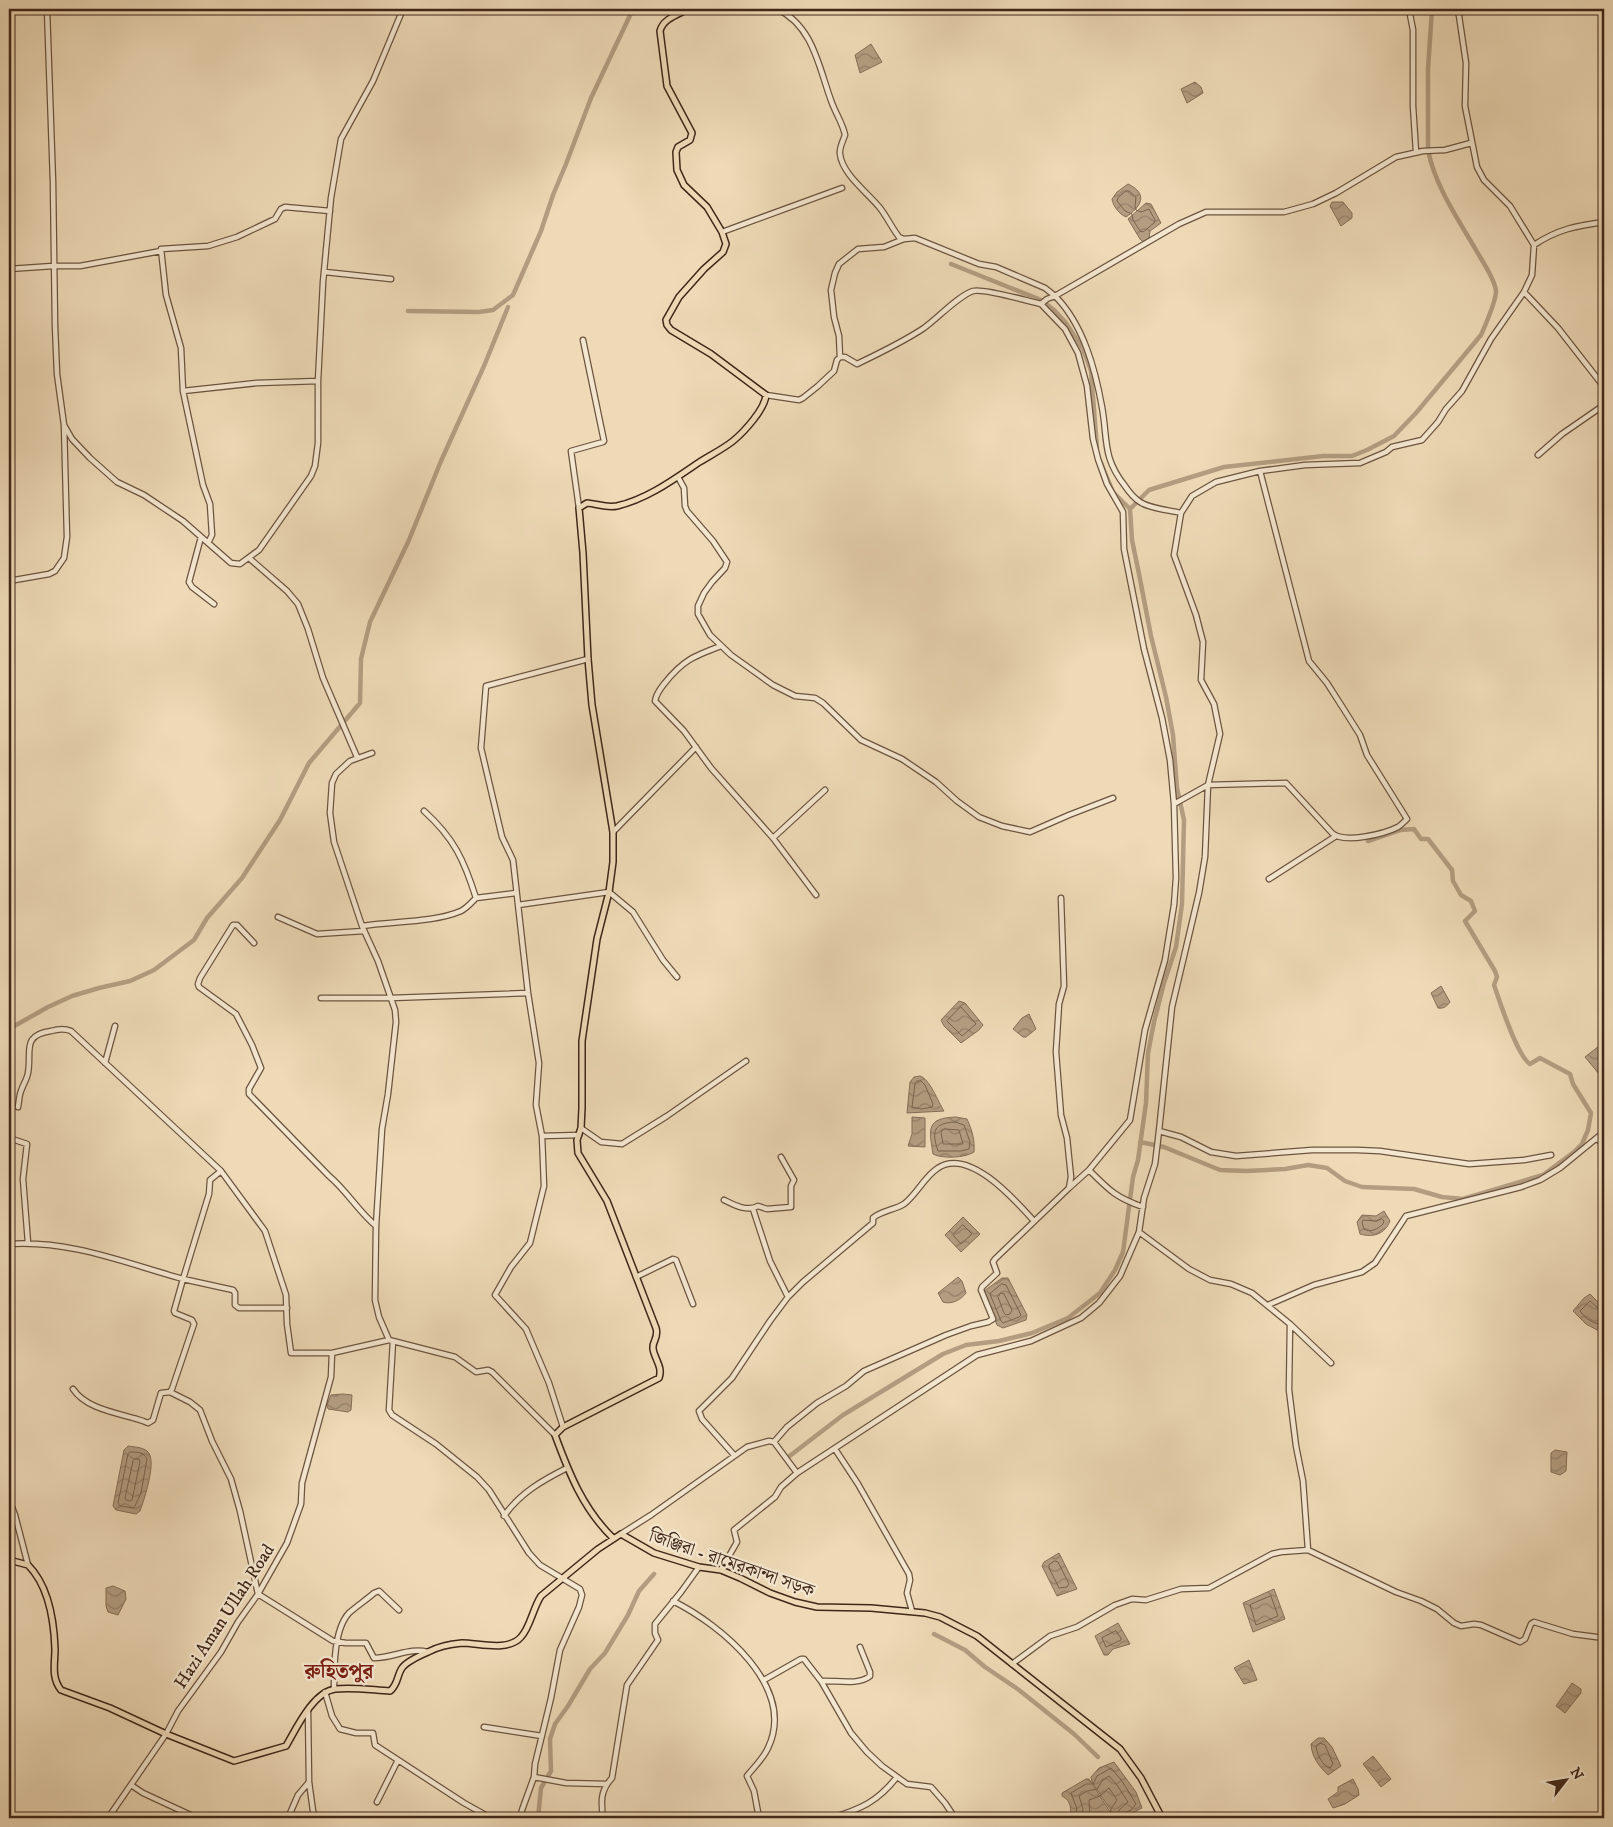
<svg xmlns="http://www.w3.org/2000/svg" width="1613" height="1827" viewBox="0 0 1613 1827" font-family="'IM FELL DW Pica','Noto Serif Bengali',serif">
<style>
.water{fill:url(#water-waves);stroke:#856e57}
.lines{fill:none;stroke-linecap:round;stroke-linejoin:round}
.shore{stroke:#7a624d;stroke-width:1}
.canal{stroke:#b39d81;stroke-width:4.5}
.minor-casing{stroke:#6c5440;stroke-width:7}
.major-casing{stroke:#402719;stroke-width:8}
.minor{stroke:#f4e7d0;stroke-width:4.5}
.major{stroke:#eedab7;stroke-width:5}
.labels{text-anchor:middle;stroke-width:4.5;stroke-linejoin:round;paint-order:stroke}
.street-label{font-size:18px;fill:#402719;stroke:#f4e7d0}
.quarter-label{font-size:20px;font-weight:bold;fill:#7a1f14;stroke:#f4e7d0}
</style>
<defs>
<pattern id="water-waves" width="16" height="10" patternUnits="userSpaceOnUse" patternTransform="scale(1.25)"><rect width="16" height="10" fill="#b39d81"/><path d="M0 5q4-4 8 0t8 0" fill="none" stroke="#938069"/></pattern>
</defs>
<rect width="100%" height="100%" fill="#eedab7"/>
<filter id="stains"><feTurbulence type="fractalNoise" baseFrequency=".004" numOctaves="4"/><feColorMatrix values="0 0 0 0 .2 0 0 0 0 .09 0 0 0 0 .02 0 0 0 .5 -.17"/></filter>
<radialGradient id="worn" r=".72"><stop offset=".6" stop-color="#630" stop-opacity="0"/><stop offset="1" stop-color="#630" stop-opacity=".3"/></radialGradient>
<path class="water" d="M871 44 882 62 860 73 855 55Z
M1195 82 1201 87 1203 93 1187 103 1181 89Z
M1128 184C1149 194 1141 207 1126 217 1119 214 1113 206 1112 199L1117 192Z
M1332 202H1343L1352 213V218L1341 226 1330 206Z
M1146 203 1151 204 1161 223 1150 231 1149 239 1144 243 1140 239 1128 219Z
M1441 986 1450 1002C1447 1006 1444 1009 1438 1008L1431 993Z
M959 1001 965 1003 983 1025 979 1030 961 1043 944 1026 941 1020Z
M1029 1014 1036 1029 1026 1037H1023L1013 1029 1022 1018Z
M1599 1046 1604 1051V1080L1585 1057Z
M920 1076C930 1079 938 1102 944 1111L907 1113 910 1082 914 1077Z
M912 1117 925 1118V1147L908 1146 912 1134Z
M956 1117 967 1119C972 1130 975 1140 974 1152 965 1158 942 1159 933 1154 929 1129 926 1118 956 1117Z
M1384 1211 1390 1221C1385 1234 1373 1238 1360 1234L1357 1222 1362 1215 1376 1216Z
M963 1217 980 1234 961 1252 945 1235Z
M958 1277 962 1281 966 1293C961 1300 951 1305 943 1302L938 1293Z
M1002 1278H1008L1027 1315 1026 1320 1003 1328 997 1325 984 1291Z
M1590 1294 1604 1308V1328L1599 1331 1586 1324 1573 1311 1584 1298Z
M343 1394 352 1395 351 1410 348 1412 328 1409 327 1405 331 1395Z
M128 1446C134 1447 142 1447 147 1451 158 1459 144 1500 140 1511L136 1514 116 1510 113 1506 124 1450Z
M1555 1450 1567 1452 1566 1471 1560 1475 1551 1472V1453Z
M1059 1553 1077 1589 1057 1596 1042 1566 1044 1562Z
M113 1586 125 1591 126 1599 118 1615 108 1612 106 1606V1588Z
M1274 1589 1285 1619 1253 1632 1243 1603Z
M1118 1623 1130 1644 1113 1649 1108 1655H1104L1095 1636Z
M1249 1660 1257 1680 1244 1684 1234 1668Z
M1572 1683 1581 1689V1693L1565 1713 1556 1706Z
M1318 1738H1324L1332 1747 1341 1766 1328 1775C1319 1766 1312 1758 1311 1744Z
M1373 1756 1391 1779 1381 1787 1363 1764Z
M1114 1762 1136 1792 1142 1808 1123 1818H1116L1092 1782 1091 1777 1099 1768Z
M1086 1779H1089L1114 1818H1070C1071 1810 1072 1801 1062 1796V1793Z
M1353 1779 1358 1789 1359 1795 1345 1804 1333 1808 1328 1799 1338 1792V1787Z"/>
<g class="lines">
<path class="shore" d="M1126 191H1129L1136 197 1135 206 1136 210 1141 212 1149 209 1155 220 1154 223 1143 232 1140 231 1133 220 1132 214 1125 211 1117 201 1118 198Z
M961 1007 976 1024 962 1036 947 1021Z
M917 1081H921L925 1085 933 1104 932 1107 921 1109 912 1107 915 1084Z
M955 1122 964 1125 970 1142 969 1149 961 1151H938C931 1131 934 1123 955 1122Z
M945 1129 959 1130 963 1144H943L941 1132Z
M1382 1219 1384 1221 1383 1224C1378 1229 1370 1233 1364 1229L1362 1223 1363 1220 1376 1221Z
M963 1225 972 1234 961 1244 953 1235Z
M1002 1284 1006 1285 1021 1315 1019 1317 1003 1323 1001 1321 990 1294Z
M1001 1293 1004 1294 1012 1310 1010 1314 1006 1315 1004 1313 998 1297Z
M1604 1310 1599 1309 1590 1301 1580 1311C1586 1319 1594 1325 1604 1324
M130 1452C137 1452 144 1452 147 1459L141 1493 134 1508 120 1506 118 1503 128 1454Z
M135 1459H139L140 1462 132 1500 130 1501 126 1500 125 1498 133 1461Z
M1055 1561 1058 1562 1069 1584 1067 1587 1059 1588 1049 1568V1565Z
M1271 1596 1278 1616 1256 1625 1250 1605Z
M1116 1631 1121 1638V1640L1106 1647 1102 1638Z
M1320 1743 1325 1745 1333 1764 1330 1768C1322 1765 1318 1756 1316 1747Z
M1074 1818 1077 1809 1071 1793 1086 1784H1093L1097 1776 1111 1768 1122 1781 1136 1804 1131 1810 1124 1813 1123 1818
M1082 1818 1083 1809 1079 1796 1087 1791 1097 1789 1103 1780 1109 1776 1117 1785 1128 1802 1119 1810 1116 1818
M1090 1818 1089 1800 1100 1796 1109 1788 1117 1800 1111 1809 1109 1818"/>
<path class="canal" d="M951 264 1041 300 1054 310 1066 323 1083 349 1091 371 1097 448
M408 311 479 312 493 310 513 295 541 231 553 195 566 164 591 98 633 9
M1130 509 1149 490 1224 467 1323 456H1352L1367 450 1394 436 1416 413 1481 335C1485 326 1496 300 1496 291 1495 279 1482 261 1476 250 1458 219 1435 186 1428 150V69L1432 9
M9 1029 48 1007 72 996 99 988 130 981 154 970 194 940 207 918 242 878 280 820 309 763 360 703 361 659 370 622 409 540 441 461 484 366 508 307
M1140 1142 1164 1147 1220 1170 1246 1171 1285 1169 1308 1165 1327 1168 1345 1181 1362 1187 1414 1189 1442 1197 1463 1199 1543 1175 1574 1152 1582 1144 1588 1130 1591 1113 1573 1084 1570 1074 1540 1058 1530 1064C1517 1056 1500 1002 1494 985L1497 977 1495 971 1465 921 1475 911 1471 901 1461 895 1453 881 1452 870 1428 839H1421L1414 829 1400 830 1368 841
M787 1458 843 1415 943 1354 966 1345 999 1341 1032 1333 1068 1318 1100 1293 1115 1270 1123 1252 1133 1177 1138 1160 1146 1103 1148 1053 1154 1022 1164 983 1176 947 1182 904 1184 820 1177 788 1173 735 1166 697 1151 636 1139 574 1132 540 1130 509 1113 492 1101 463
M934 1634 965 1650 985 1667 1019 1690 1074 1734 1098 1757
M538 1818 541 1788 551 1771 550 1739 555 1724 568 1706 590 1669 605 1653 628 1615 639 1591 654 1574"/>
<defs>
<path id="minor" d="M777 9C814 26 819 69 832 103 836 114 843 124 845 135 843 141 839 148 840 154 842 174 868 193 880 208 887 217 892 228 899 237L904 239 915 238 979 264 996 267 1045 288 1055 296 1179 224 1206 212H1284L1313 204 1336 193 1396 157 1423 151 1445 150 1471 143
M1409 9 1413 30V106L1416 152
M722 232 842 188
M1534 245C1558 229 1576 226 1604 222
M9 269 53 266H80L161 251
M325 272 391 279
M1524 292 1558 328 1604 387
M1041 304 1047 299 1055 296C1083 324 1095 368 1102 407 1108 440 1102 457 1125 486 1129 492 1134 498 1140 502 1151 509 1169 510 1181 513
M840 357 839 336 834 317 831 290 835 273 839 264 858 249 884 247 904 239
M183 391 257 383 318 381
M766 395 799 400 803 398 818 386 834 371 837 360 840 357H845L857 364C880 353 903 342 924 328 938 318 958 296 973 291 983 288 1024 300 1037 303L1041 304 1065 329 1078 353 1087 386 1093 439 1098 459 1107 484 1123 512 1124 549 1144 649 1162 718 1170 760 1174 804
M64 425 72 439 90 458 117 482 144 495 183 521 231 563 240 564 259 550 311 476 315 466 318 443V381L323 282 331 198 341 139 373 81 403 9
M1538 455 1562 434 1604 405
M678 477 684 488 685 506 687 511 713 541 727 562 725 568 712 582 704 593 698 606V614L710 635 731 655 773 685 795 696 815 698 823 703 861 740 902 759 936 782 957 801 979 817 1002 826 1030 832 1069 815 1113 798
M579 508 571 451 603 442 604 441 583 340
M201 537 189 582 192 587 214 604
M208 543 212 535 210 504 203 485 183 391 181 348 166 295 161 249 208 246 237 237 275 219 281 209 285 207 330 211
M249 558 287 591 298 604 308 629 323 678 357 757
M9 581 49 574 55 571 64 558 67 537 64 425 57 374 55 326 53 182 47 9
M721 646C694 656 683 660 664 684 660 689 656 695 655 701L684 731 711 768 773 838 816 895
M372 753 350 761 336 774 332 783 330 813 334 842 362 926 378 961 395 1010 396 1022 388 1094 382 1129 376 1226 375 1300 379 1317 389 1340
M424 811C454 838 464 860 476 898L516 893
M613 832 696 747
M773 838 825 790
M1269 879 1336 836
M518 905 609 892 633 912 663 960 677 977
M278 917 317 934 364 931
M362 926C392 921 433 923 461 911 467 908 471 903 476 898
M254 943 237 925H233L200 978 198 984 199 987 236 1014 252 1045 261 1068 249 1089V1094L329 1176C347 1191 358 1211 376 1226
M321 998H391L528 993
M105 1063 115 1026
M18 1107C19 1102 19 1096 21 1091 23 1085 27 1079 28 1073 32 1052 21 1035 51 1031 58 1029 64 1028 71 1031L221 1171 265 1231 286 1295 287 1324 291 1353H332L389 1340 455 1357 476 1372 488 1370 492 1372 555 1435
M581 1128 601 1142 622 1144 667 1116 746 1061
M1159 1131 1181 1137 1211 1152 1236 1156 1312 1150H1357L1380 1151 1469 1164 1524 1160 1551 1155
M579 1135 542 1136 536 1105 539 1063 528 993 513 860 502 837 481 748 486 686 588 659
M542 1136 544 1186 530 1243 511 1267 495 1295 526 1329 549 1383 563 1427
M9 1138 27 1144 23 1179 28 1243
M1596 1139 1604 1143
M1089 1170C1109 1190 1115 1197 1143 1207
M221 1171 210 1180 209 1194 183 1279 233 1290 235 1293V1305L239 1308H287
M1069 1188 1089 1170 1130 1120 1145 1030 1165 960 1174 905 1176 878 1174 804 1208 785 1286 783 1332 833C1344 844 1384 834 1398 827 1401 825 1405 821 1407 819L1367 755 1360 735 1343 708 1327 683 1309 661 1260 471
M724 1200C734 1205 747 1212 758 1206L767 1209 791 1207V1186L794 1180 781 1157
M753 1209 770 1261 788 1297
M1139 1232 1189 1269 1210 1280 1231 1284 1252 1293 1290 1324 1331 1363
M9 1244C71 1240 125 1263 183 1279L174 1311 175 1313 192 1320 194 1324 172 1389 170 1392 161 1393 153 1420 148 1423 143 1421C120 1413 87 1410 73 1389
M636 1277 673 1259 676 1260 693 1304
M1268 1305 1314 1285 1362 1272 1375 1263 1406 1216 1521 1187 1540 1180 1560 1168 1604 1132
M1290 1324 1289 1390 1296 1446 1303 1481 1308 1550
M393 1341 389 1410 392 1415 436 1444 477 1477 489 1490 529 1553 540 1565 580 1589 582 1595 579 1607 560 1650 551 1698 535 1764 534 1777 522 1810 521 1818
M170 1392 190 1402 200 1410 212 1441 231 1479 240 1511 258 1594 333 1641 346 1643H366L374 1658C393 1658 410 1647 428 1652
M774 1442 787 1427 817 1403 846 1386 864 1371 946 1335 971 1326 988 1322 993 1319 981 1290 982 1287 997 1273 993 1262 995 1259 1069 1188 1071 1177 1067 1138 1061 1115 1056 1052 1059 1004 1064 986 1061 898
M835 1449 858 1484 909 1574 910 1580 907 1593 912 1611
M734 1455 702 1419 699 1411 732 1378 770 1321 788 1297 803 1282 873 1223V1218C881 1211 894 1210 904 1204 917 1194 924 1177 938 1168 969 1147 1015 1200 1034 1221
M9 1499 15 1515 28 1565
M504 1516C520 1493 543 1480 567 1468
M621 1534 651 1515 747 1447 769 1441 774 1442 797 1473
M721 1570 737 1542 734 1530 775 1497 781 1487 797 1473 977 1355 1031 1341 1081 1318 1099 1303 1120 1276 1139 1232 1144 1198 1155 1164 1159 1131 1172 1007 1199 893 1205 857 1208 785 1220 734 1214 704 1201 680 1203 642 1196 615 1174 555 1181 513 1192 496 1216 482 1260 471 1305 465 1360 463 1386 452 1392 447 1422 440 1438 422 1446 409 1462 391 1491 339 1524 292 1532 275 1534 245 1510 206 1484 180 1477 167 1465 106 1466 63 1458 9
M673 1601C721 1625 797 1687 768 1748 763 1759 754 1767 747 1776L754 1791 759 1818
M1012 1664 1050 1636 1077 1627 1115 1605 1132 1599 1146 1600 1181 1589 1209 1588 1272 1554 1281 1552 1308 1550 1396 1592 1421 1601 1437 1609 1454 1623 1461 1626 1474 1624 1481 1625 1520 1642 1525 1639 1531 1624 1534 1622 1573 1634 1604 1638
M764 1680 801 1659H804L821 1681 851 1733 867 1752 882 1766 907 1784 931 1787 945 1803 955 1818
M821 1681C835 1680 858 1686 870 1676V1672L860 1647
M334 1689C334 1667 334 1629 349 1613 357 1606 366 1600 374 1593L379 1591 399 1610
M325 1692 332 1716 340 1729 356 1733H373L375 1745 464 1803 491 1818
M308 1710 309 1782 314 1818
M484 1727 542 1736
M534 1777 566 1783 607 1784
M131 1785 143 1793 197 1818
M377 1802 398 1760
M108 1818 166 1734 178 1711 221 1652 238 1622 258 1594 287 1543 301 1504 302 1483 331 1377 332 1353
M288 1818 298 1795 309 1782
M603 1818C601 1802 600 1791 612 1778L627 1685 658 1640 655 1633V1624L681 1592 699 1567
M831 1818C861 1809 877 1802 897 1777"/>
<path id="major" d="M613 1538C583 1509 569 1473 555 1435L563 1427 659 1378C663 1367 655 1360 653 1349 652 1341 659 1338 656 1328L607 1201 578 1153 577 1140 581 1128 582 1108V1041L597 939 609 892 613 862V832L592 705 588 659 583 553 579 508 587 503C598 504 606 508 617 506 647 499 673 480 698 463 709 456 723 449 733 441 744 432 765 409 766 395L711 354 671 330 667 325 666 320 679 297 704 269 723 252 726 244 722 232 707 207 684 185 677 170 676 152 678 147 690 140 692 133 667 86 660 31C663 19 677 15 688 9
M9 1560 28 1565C49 1586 54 1620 55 1649 55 1664 51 1677 61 1690L110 1708 166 1734 234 1761 286 1746C296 1729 313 1692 335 1689 353 1687 372 1690 390 1691 398 1685 397 1675 402 1668 407 1661 421 1655 428 1652 439 1646 450 1644 462 1643 479 1643 508 1652 521 1637 530 1628 533 1608 541 1596L598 1549 621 1534 654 1553 699 1567 721 1570 740 1578 770 1593 795 1602 817 1607 871 1608 925 1613 940 1617 977 1636 1120 1749 1141 1778 1162 1818"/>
</defs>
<use href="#minor" class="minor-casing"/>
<use href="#major" class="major-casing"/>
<use href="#minor" class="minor"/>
<use href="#major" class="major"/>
</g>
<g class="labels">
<g class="street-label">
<text transform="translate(732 1563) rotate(19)" y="6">জিঞ্জিরা - রামেরকান্দা সড়ক</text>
<text transform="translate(224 1616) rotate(-57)" y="6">Hazi Aman Ullah Road</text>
</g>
<g class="quarter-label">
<text x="339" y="1678">রুহিতপুর</text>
</g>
</g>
<rect width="1613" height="1827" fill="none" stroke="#eedab7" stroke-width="30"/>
<rect x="10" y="10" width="1593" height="1807" fill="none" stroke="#402719" stroke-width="2.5"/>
<rect x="15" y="15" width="1583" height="1797" fill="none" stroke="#402719"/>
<g transform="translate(1566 1780) rotate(59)" stroke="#f4e7d0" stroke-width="4" paint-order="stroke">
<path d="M0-4L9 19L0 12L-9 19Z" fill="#402719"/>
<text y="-8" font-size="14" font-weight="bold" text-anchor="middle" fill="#402719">N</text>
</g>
<rect width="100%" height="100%" filter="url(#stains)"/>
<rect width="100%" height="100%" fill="url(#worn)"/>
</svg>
